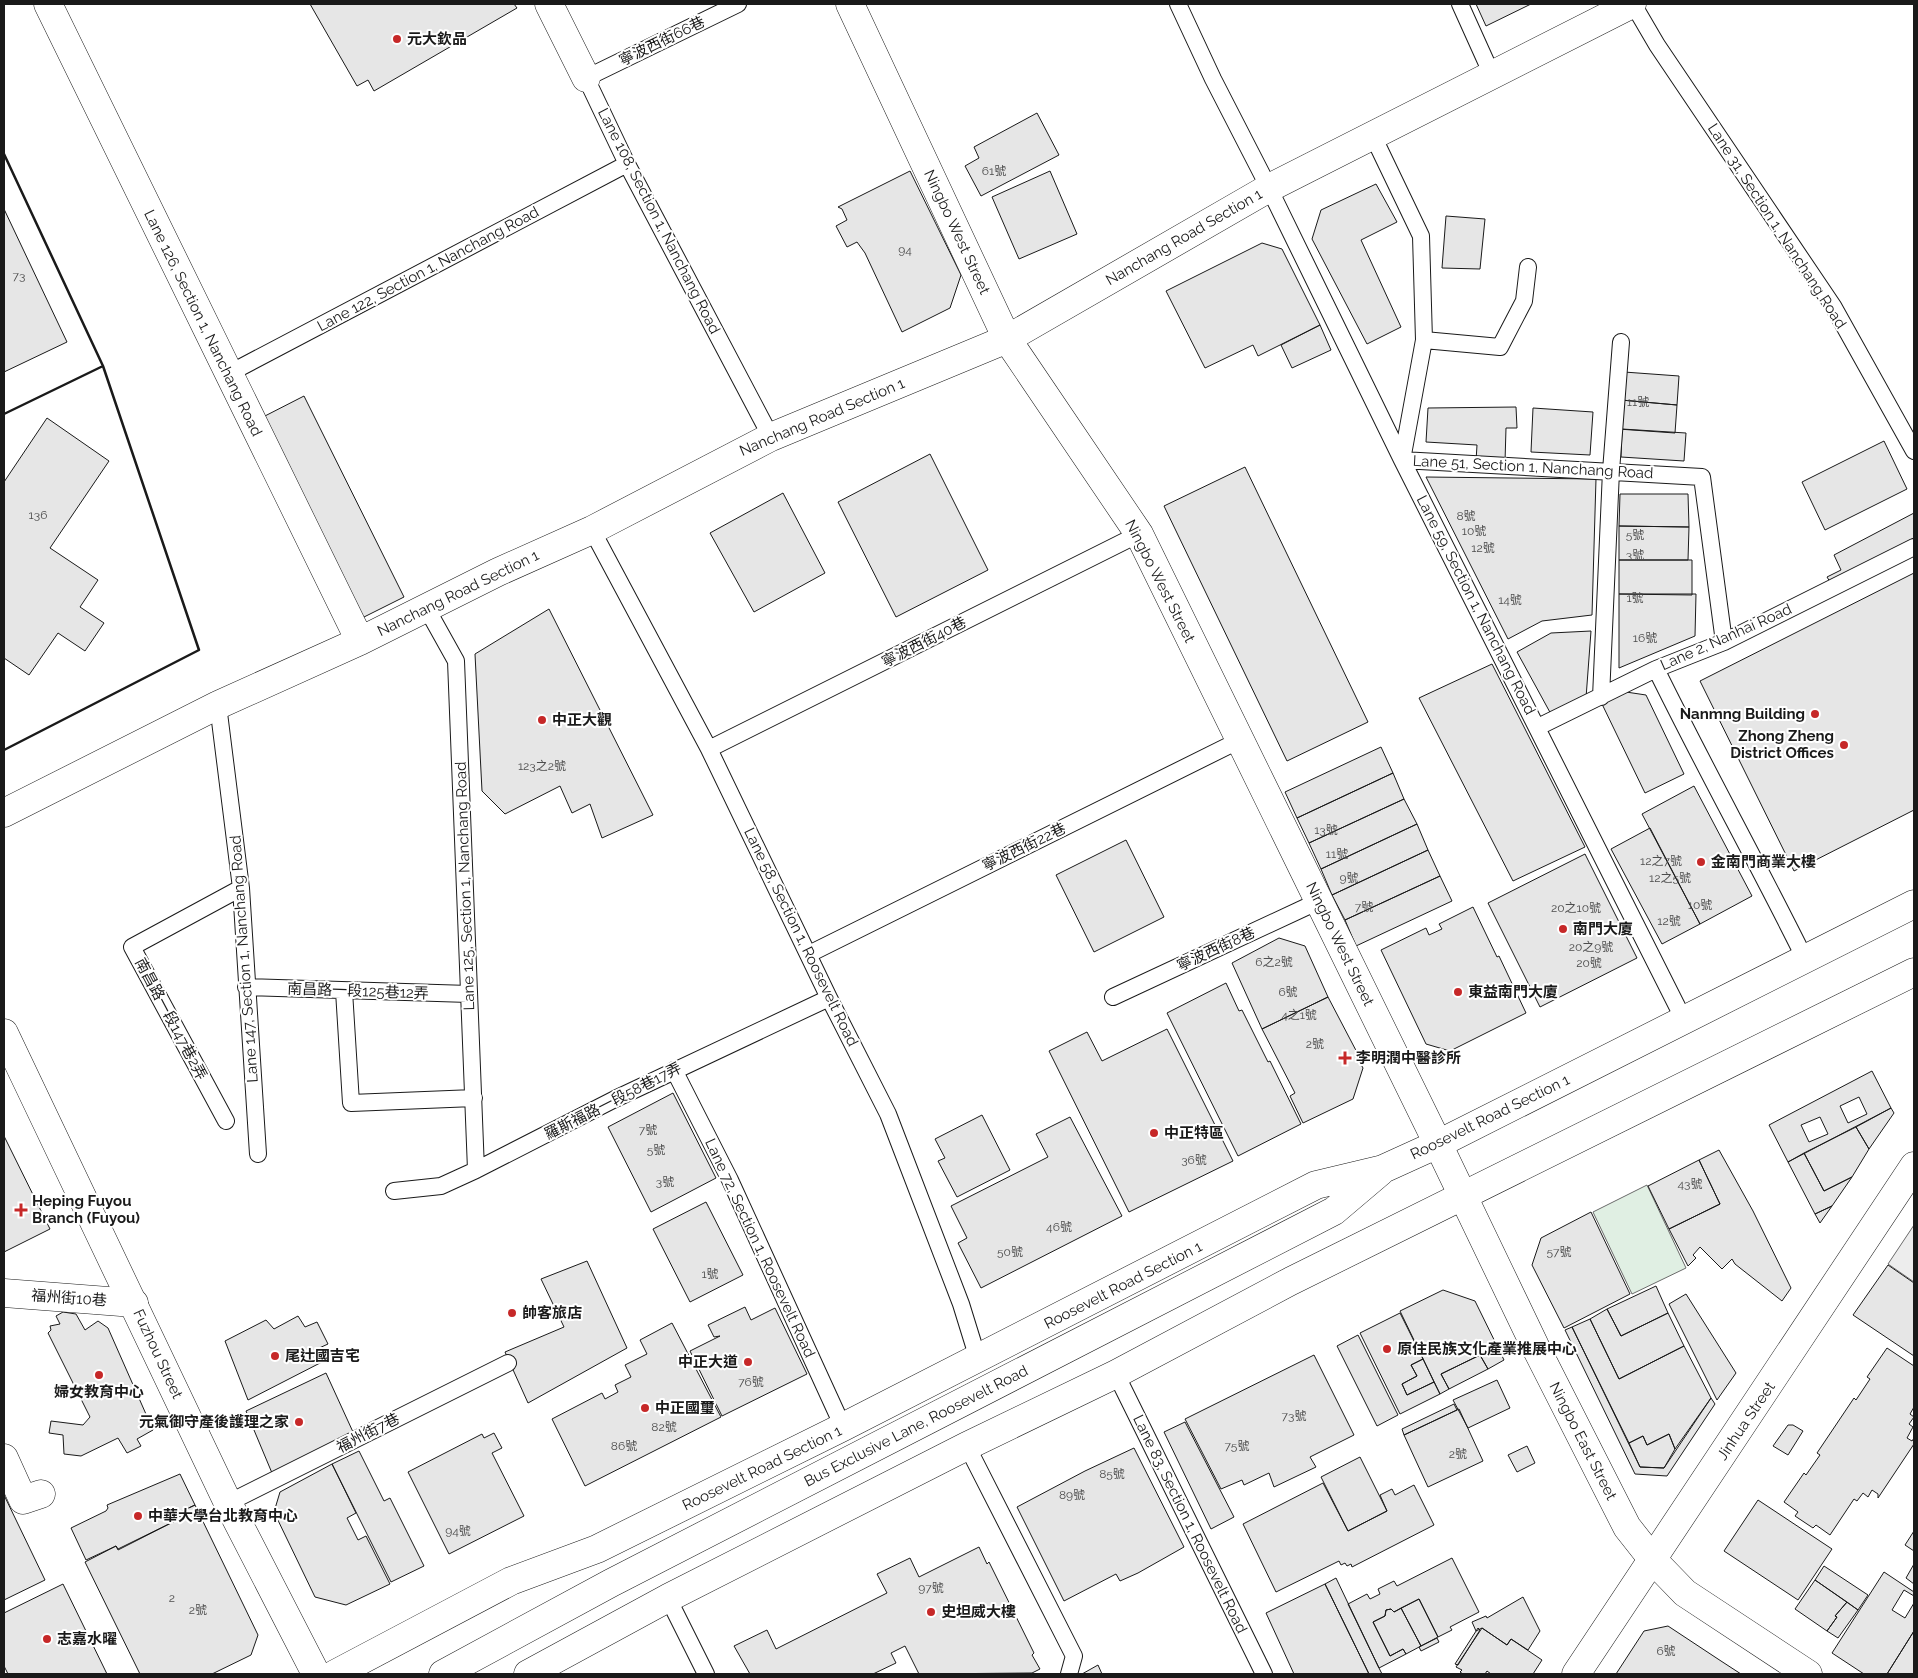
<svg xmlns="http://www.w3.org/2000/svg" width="1918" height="1678" viewBox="0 0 1918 1678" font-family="Raleway,'Noto Sans TC',sans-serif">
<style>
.green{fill:#e0efe3;stroke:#6a6a6a}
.parking{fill:#ededed;stroke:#6a6a6a}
.building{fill:#e6e6e6;stroke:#1a1a1a;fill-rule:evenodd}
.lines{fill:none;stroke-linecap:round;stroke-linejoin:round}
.lane-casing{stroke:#1a1a1a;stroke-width:18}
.street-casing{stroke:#1a1a1a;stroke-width:29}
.secondary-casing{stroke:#1a1a1a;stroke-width:29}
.primary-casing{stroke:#1a1a1a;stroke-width:29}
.lane{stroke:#fff;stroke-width:16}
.street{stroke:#fff;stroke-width:28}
.secondary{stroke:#fff;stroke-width:28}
.primary{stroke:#fff;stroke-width:28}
.wall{stroke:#1a1a1a;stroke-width:2.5}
.poi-dot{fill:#c62828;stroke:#fff;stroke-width:2}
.labels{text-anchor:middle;stroke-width:4;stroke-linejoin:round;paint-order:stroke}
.number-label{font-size:12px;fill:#4d4d4d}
.poi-label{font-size:15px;font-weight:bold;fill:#1a1a1a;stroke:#fff;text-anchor:start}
.street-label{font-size:15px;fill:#1a1a1a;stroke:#fff}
</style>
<rect width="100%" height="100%" fill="#fff"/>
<path class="green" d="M1647 1185 1686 1268 1632 1294 1593 1212Z"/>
<path class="parking" d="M1914 1225V1282L1888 1264Z"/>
<path class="building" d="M310 4H514L517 8 374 91 368 80 357 86Z
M1476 4H1531L1486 26Z
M1037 113 1059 155 981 196 965 166 979 158 974 147Z
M910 171 961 275 950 308 902 332 865 253 857 242 847 247 836 226 847 220 842 209 838 207Z
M1050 171 1077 234 1019 259 992 197Z
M1376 184 1397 222 1361 240 1401 327 1367 344 1312 239 1321 210Z
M4 209 67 342 4 372Z
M1446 216 1485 219 1480 269 1442 268Z
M1262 243 1282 249 1320 325 1258 356 1253 345 1205 368 1166 291Z
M1320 325 1331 350 1292 368 1281 345Z
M1624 372 1679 376 1677 405 1621 400Z
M304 396 404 597 362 618 261 418Z
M1621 400 1677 405 1675 433 1618 429Z
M1516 407 1517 428H1506L1505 462 1476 461 1477 445 1426 442 1428 408Z
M1533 408 1593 412 1590 455 1531 452Z
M47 418 109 461 50 548 98 580 80 607 104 623 85 651 58 633 29 675 4 658V482Z
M1622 429 1686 433 1684 461 1621 457Z
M1884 441 1907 489 1825 530 1802 482Z
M930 454 988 570 896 617 838 502Z
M1245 467 1368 722 1287 761 1164 506Z
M1426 477 1596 479 1592 615 1542 621 1508 639Z
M783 493 825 573 754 612 710 533Z
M1620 494H1688L1689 527 1619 526Z
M1914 513V538L1830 582 1827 577 1841 570 1834 555Z
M1619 526 1689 527 1688 560H1619Z
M1619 560H1692V595L1619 594Z
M1914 573V810L1794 871 1700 681Z
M1619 594H1696L1695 636 1619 668Z
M549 609 653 815 602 838 590 804 572 813 560 786 505 814 482 791 475 654Z
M1591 631 1586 698 1552 716 1517 652 1551 633Z
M1492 664 1585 847 1513 881 1419 698Z
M1626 692 1646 695 1684 774 1645 793 1602 704Z
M1381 747 1393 773 1297 818 1285 792Z
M1393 773 1404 799 1309 843 1297 818Z
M1694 786 1752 896 1700 924 1642 814Z
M1404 799 1417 824 1321 869 1309 843Z
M1417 824 1428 850 1332 895 1321 869Z
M1650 828 1700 924 1662 944 1611 849Z
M1126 840 1164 917 1094 952 1056 875Z
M1428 850 1440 876 1345 920 1332 895Z
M1585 854 1637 958 1540 1007 1488 903Z
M1440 876 1452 901 1356 946 1345 920Z
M1473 907 1497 957 1499 956 1526 1013 1450 1051 1426 1044 1381 950 1426 928 1429 935 1442 929 1439 924Z
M1279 938 1305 946 1328 997 1262 1029 1232 963Z
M1226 983 1239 1011 1242 1010 1268 1062 1270 1061 1301 1124 1238 1156 1167 1013Z
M1328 997 1361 1060 1359 1061 1363 1068 1353 1099 1303 1123 1290 1096 1295 1093 1262 1029Z
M1167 1029 1233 1161 1129 1212 1049 1051 1087 1032 1102 1061Z
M1872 1071 1891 1108 1788 1162 1769 1125ZM1859 1097 1867 1114 1848 1123 1840 1106ZM1820 1117 1828 1134 1809 1142 1801 1125Z
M673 1093 716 1178 651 1212 608 1127Z
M1891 1108 1894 1113 1869 1149 1856 1127Z
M982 1115 1010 1170 957 1197 938 1161 945 1158 935 1139Z
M1070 1117 1122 1216 981 1288 958 1243 967 1238 951 1206 1048 1157 1036 1134Z
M1856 1127 1869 1149 1852 1177 1824 1191 1804 1153Z
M4 1136 50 1229 4 1252Z
M1719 1150 1753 1211 1791 1288 1782 1301 1735 1264 1732 1259 1722 1269 1700 1247 1693 1255 1696 1258 1688 1266 1669 1229 1720 1204 1699 1160Z
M1804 1153 1824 1191 1852 1177 1832 1206 1815 1214 1788 1162Z
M1699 1160 1720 1204 1669 1229 1648 1186Z
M706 1202 743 1275 690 1302 653 1229Z
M1832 1206 1820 1223 1815 1214Z
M1591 1212 1630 1294 1564 1328 1532 1265 1541 1238Z
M587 1261 627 1348 528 1403 505 1352 564 1327 541 1279Z
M1888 1265 1914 1283V1356L1853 1315Z
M1656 1286 1668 1313 1621 1336 1607 1309Z
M1443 1290 1475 1301 1504 1360 1488 1369 1480 1355 1441 1374 1449 1389 1440 1394 1400 1311Z
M1686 1294 1736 1373 1717 1400 1669 1304Z
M745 1307 751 1320 775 1308 807 1374 722 1416 690 1351 720 1336 714 1337 708 1325Z
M1607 1309 1621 1336 1668 1313 1684 1346 1619 1379 1590 1319Z
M63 1312 76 1314 85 1330 98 1321 108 1328 153 1430 137 1439 141 1446 127 1453 118 1438 81 1456 64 1454 63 1435 49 1433 51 1421 83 1425 90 1417 48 1333 51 1330 50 1326 60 1324 56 1316Z
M1400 1313 1423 1359 1411 1365 1417 1376 1402 1384 1407 1395 1434 1382 1440 1394 1400 1414 1360 1333Z
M298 1316 305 1327 317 1322 328 1344 317 1349 322 1362 248 1400 225 1341 266 1320 274 1329Z
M1590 1319 1619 1379 1684 1346 1711 1398 1675 1449 1669 1434 1647 1445 1643 1436 1629 1443 1572 1327Z
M672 1323 721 1417 585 1486 552 1419 602 1393 605 1399 618 1392 615 1385 631 1377 625 1365 647 1354 640 1340Z
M1572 1327 1640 1467 1664 1468 1711 1398 1715 1404 1667 1476 1635 1474 1565 1330Z
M1358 1335 1398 1415 1377 1426 1337 1346Z
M1887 1348 1914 1366V1407L1910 1414 1914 1417 1909 1424 1913 1427 1907 1438 1912 1441 1914 1438V1444L1878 1498V1494L1872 1490 1868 1497 1863 1493 1857 1501 1854 1499 1830 1535 1816 1525 1813 1528 1795 1516 1798 1512 1784 1502 1804 1473 1806 1475 1820 1455 1817 1453 1854 1398 1856 1400 1870 1379 1867 1377Z
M1314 1355 1354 1435 1310 1457 1316 1467 1274 1487 1269 1473 1244 1485 1242 1480 1221 1489 1185 1419Z
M1480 1355 1488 1369 1449 1389 1441 1374Z
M1423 1359 1434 1382 1407 1395 1402 1384 1417 1376 1411 1365Z
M326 1373 353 1432 272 1473 246 1411Z
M1497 1380 1510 1408 1468 1428 1453 1400Z
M1454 1404 1457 1410 1404 1435 1402 1429Z
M1459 1409 1483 1461 1428 1487 1404 1435Z
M1185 1422 1234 1517 1211 1529 1164 1432Z
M1788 1425H1793L1803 1431 1788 1455 1773 1446Z
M494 1433 502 1448 492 1453 524 1516 449 1554 408 1472 482 1434 484 1438Z
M1669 1434 1675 1449 1664 1468 1640 1467 1629 1443 1643 1436 1647 1445Z
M1527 1446 1535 1463 1517 1472 1508 1455Z
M1134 1448 1184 1547 1138 1573 1120 1581 1116 1574 1064 1601 1017 1507 1085 1471Z
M359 1451 384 1501 390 1498 424 1566 391 1582 332 1464Z
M1360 1457 1387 1511 1348 1531 1321 1477Z
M332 1464 356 1513 347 1518 358 1540 366 1536 390 1584 346 1605 315 1597 274 1512 280 1492Z
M180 1474 195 1505 178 1513 181 1518 118 1549 116 1546 86 1560 71 1528 106 1511 108 1508 107 1505Z
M1323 1483 1348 1531 1387 1511 1380 1495 1392 1489 1395 1495 1414 1485 1434 1525 1352 1567 1351 1564 1347 1566 1345 1563 1341 1565 1339 1561 1276 1592 1243 1524Z
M4 1495 45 1580 4 1600Z
M1758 1500 1832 1549 1798 1600 1724 1551Z
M195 1505 258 1635 251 1655 212 1674H140L85 1562 116 1546 118 1550 181 1518 178 1513Z
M1914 1531V1551L1905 1545Z
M979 1547 987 1564 989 1562 1034 1653 1032 1655 1040 1669 1032 1673 919 1674 905 1646 891 1653 896 1663 873 1674H750L734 1646 767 1630 776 1649 887 1593 877 1574 910 1558 919 1577Z
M1452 1558 1479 1612 1450 1627 1452 1630 1438 1637 1419 1599 1394 1612 1391 1609 1386 1610 1385 1616 1373 1622 1390 1656 1403 1649 1406 1654 1379 1668 1348 1604 1367 1594 1370 1599 1380 1594 1378 1589 1394 1581 1397 1586Z
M1914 1564V1584L1906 1578Z
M1824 1566 1868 1595 1858 1610 1815 1580Z
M1884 1572 1914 1592V1631L1887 1674H1864L1832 1653Z
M1336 1578 1379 1668 1382 1674H1369L1325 1584Z
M1815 1580 1847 1602 1835 1616 1837 1617 1827 1631 1795 1609Z
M63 1584 107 1674H8L4 1666V1613Z
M1325 1584 1369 1674H1294L1266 1613Z
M1904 1590 1914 1596V1603L1905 1618 1892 1610Z
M1523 1597 1540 1631 1528 1650 1511 1639 1507 1645 1482 1628 1476 1631 1472 1622 1486 1616 1487 1618Z
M1419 1599 1438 1637 1421 1646 1401 1608Z
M1847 1602 1858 1610 1838 1638 1827 1631 1837 1617 1835 1616Z
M1401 1608 1421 1646 1406 1654 1403 1649 1390 1656 1373 1622 1385 1616 1386 1610 1391 1609 1394 1612Z
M1668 1626 1721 1661 1741 1674H1616L1644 1631Z
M1478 1628 1480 1630 1458 1665 1455 1664Z
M1482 1628 1507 1645 1511 1639 1542 1660 1533 1674H1491L1487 1671 1485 1674H1463L1460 1672 1462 1670 1456 1667Z
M1914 1631V1674H1887Z
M1437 1638 1439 1642 1421 1651 1419 1647Z
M1098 1665 1102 1674H1082Z"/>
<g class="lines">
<defs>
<path id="lane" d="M738 4 586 78 627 164 771 437
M1178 4 1213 79 1269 188 1402 460 1684 1020
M1460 4 1492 75
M1633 4 1657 45 1833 306 1914 451
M1373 136 1421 236 1424 340 1402 460 1702 477 1724 642
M1424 340 1500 347 1524 301 1528 267
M228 374 627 164
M592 530 709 749 829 998 888 1114 961 1304 978 1359
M427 609 456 661 476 1170
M1656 669C1704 767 1757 862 1805 959
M1601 697 1611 471 1621 342
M218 705 241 888 258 1154
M1538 727 1656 669 1724 642 1914 547
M709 749 1139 534
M809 954 1240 740
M246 987 469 994
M344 991 351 1103 474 1098
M1113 997 1319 901
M674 1070 730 1180 843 1427
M226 1121 132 947 241 888
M394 1191 441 1186 476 1170 615 1099 829 998
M1116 1374 1264 1674
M967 1446 1074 1656 1069 1674
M228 1503 508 1363
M668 1598 706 1674"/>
<path id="street" d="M48 4 360 641
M549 4 586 78
M850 4 1007 339 1139 534 1438 1144 1535 1346 1627 1527 1653 1560 1685 1593 1808 1674
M4 813 218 705 360 641 498 572 592 530 771 437 1007 339 1269 188 1632 4
M4 1293 134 1303
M4 1458 23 1500 41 1494"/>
<path id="secondary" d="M4 1033 228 1503 316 1674
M1576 1674 1914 1166"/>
<path id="primary" d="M335 1674 511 1581 597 1549 843 1427 1316 1185 1383 1169 1438 1144 1914 904
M443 1674 611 1583 1334 1211 1380 1172
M528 1674 668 1598 967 1446 1116 1374 1291 1281 1914 972"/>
</defs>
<use href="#lane" class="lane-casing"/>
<use href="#street" class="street-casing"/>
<use href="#secondary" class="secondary-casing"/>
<use href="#primary" class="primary-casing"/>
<use href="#lane" class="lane"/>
<use href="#street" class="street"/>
<use href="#secondary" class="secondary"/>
<use href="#primary" class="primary"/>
<path class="wall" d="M4 154 103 366 199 650 4 750
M4 414 103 366"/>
</g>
<g class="poi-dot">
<circle cx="397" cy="39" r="5"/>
<circle cx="1815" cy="714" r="5"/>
<circle cx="542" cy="720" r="5"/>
<circle cx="1844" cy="745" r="5"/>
<circle cx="1701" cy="862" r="5"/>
<circle cx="1563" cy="929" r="5"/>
<circle cx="1458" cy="992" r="5"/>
<path d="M1342.5 1050.5h5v5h5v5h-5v5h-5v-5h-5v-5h5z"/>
<circle cx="1154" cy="1133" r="5"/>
<path d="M18.5 1202.5h5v5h5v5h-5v5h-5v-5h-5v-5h5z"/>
<circle cx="512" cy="1313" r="5"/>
<circle cx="1387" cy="1349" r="5"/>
<circle cx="275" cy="1356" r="5"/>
<circle cx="748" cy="1362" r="5"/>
<circle cx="99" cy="1375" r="5"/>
<circle cx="645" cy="1408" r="5"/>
<circle cx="299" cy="1422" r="5"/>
<circle cx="138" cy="1516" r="5"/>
<circle cx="931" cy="1612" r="5"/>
<circle cx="47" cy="1639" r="5"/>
</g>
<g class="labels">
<g class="number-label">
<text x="994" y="175">61號</text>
<text x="905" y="254">94</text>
<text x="19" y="280">73</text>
<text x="1638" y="406">11號</text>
<text x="38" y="519">136</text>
<text x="1466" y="520">8號</text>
<text x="1474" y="535">10號</text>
<text x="1635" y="539">5號</text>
<text x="1483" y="552">12號</text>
<text x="1635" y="559">3號</text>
<text x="1635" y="602">1號</text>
<text x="1510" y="604">14號</text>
<text x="1645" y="642">16號</text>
<text x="542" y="770">123之2號</text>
<text x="1326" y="834">13號</text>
<text x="1337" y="858">11號</text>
<text x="1661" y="865">12之7號</text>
<text x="1349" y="882">9號</text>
<text x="1670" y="882">12之5號</text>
<text x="1700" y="909">10號</text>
<text x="1364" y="911">7號</text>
<text x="1576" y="912">20之10號</text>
<text x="1669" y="925">12號</text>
<text x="1591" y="951">20之9號</text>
<text x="1274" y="966">6之2號</text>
<text x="1589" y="967">20號</text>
<text x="1288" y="996">6號</text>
<text x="1299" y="1019">4之1號</text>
<text x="1315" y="1048">2號</text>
<text x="648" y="1134">7號</text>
<text x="656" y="1154">5號</text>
<text x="1194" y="1164">36號</text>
<text x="665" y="1186">3號</text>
<text x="1690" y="1188">43號</text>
<text x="1059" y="1231">46號</text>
<text x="1010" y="1256">50號</text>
<text x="1559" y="1256">57號</text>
<text x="710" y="1278">1號</text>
<text x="751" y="1386">76號</text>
<text x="1294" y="1420">73號</text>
<text x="664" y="1431">82號</text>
<text x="624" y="1450">86號</text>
<text x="1237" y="1450">75號</text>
<text x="1458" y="1458">2號</text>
<text x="1112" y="1478">85號</text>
<text x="1072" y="1499">89號</text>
<text x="458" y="1535">94號</text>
<text x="931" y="1592">97號</text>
<text x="172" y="1602">2</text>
<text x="198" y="1614">2號</text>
<text x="1666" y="1655">6號</text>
</g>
<g class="poi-label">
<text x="407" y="44">元大欽品</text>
<text x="1805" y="719" text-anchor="end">Nanmng Building</text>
<text x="552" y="725">中正大觀</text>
<text x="1834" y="741" text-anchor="end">Zhong Zheng<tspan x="1834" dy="17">District Offices</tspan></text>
<text x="1711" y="867">金南門商業大樓</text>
<text x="1573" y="934">南門大廈</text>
<text x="1468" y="997">東益南門大廈</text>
<text x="1356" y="1063">李明潤中醫診所</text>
<text x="1164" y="1138">中正特區</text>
<text x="32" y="1206">Heping Fuyou<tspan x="32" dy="17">Branch (Fuyou)</tspan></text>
<text x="522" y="1318">帥客旅店</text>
<text x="1397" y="1354">原住民族文化產業推展中心</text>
<text x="285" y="1361">尾辻國吉宅</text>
<text x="738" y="1367" text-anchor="end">中正大道</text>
<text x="99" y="1397" text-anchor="middle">婦女教育中心</text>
<text x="655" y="1413">中正國璽</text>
<text x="289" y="1427" text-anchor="end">元氣御守產後護理之家</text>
<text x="148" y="1521">中華大學台北教育中心</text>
<text x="941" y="1617">史坦威大樓</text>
<text x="57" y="1644">志嘉水曜</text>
</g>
<g class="street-label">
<text transform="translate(662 41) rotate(-26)" y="5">寧波西街66巷</text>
<text transform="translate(659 221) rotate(63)" y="5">Lane 108, Section 1, Nanchang Road</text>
<text transform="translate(1777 226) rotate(57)" y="5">Lane 31, Section 1, Nanchang Road</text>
<text transform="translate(957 232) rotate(65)" y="5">Ningbo West Street</text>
<text transform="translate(1184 237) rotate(-30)" y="5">Nanchang Road Section 1</text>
<text transform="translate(428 269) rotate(-28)" y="5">Lane 122, Section 1, Nanchang Road</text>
<text transform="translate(203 323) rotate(64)" y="5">Lane 126, Section 1, Nanchang Road</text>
<text transform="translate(822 417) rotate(-23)" y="5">Nanchang Road Section 1</text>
<text transform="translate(1533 467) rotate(3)" y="5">Lane 51, Section 1, Nanchang Road</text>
<text transform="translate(1160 581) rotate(63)" y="5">Ningbo West Street</text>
<text transform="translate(458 593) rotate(-26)" y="5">Nanchang Road Section 1</text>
<text transform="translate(1476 605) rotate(63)" y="5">Lane 59, Section 1, Nanchang Road</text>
<text transform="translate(1726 637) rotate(-24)" y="5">Lane 2, Nanhai Road</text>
<text transform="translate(924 642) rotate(-27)" y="5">寧波西街40巷</text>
<text transform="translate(1024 847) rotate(-26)" y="5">寧波西街22巷</text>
<text transform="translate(465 886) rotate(-92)" y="5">Lane 125, Section 1, Nanchang Road</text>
<text transform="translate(801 937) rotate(64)" y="5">Lane 58, Section 1, Roosevelt Road</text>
<text transform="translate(1340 944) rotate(64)" y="5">Ningbo West Street</text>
<text transform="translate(1216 949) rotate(-25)" y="5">寧波西街8巷</text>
<text transform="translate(244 959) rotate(-94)" y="5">Lane 147, Section 1, Nanchang Road</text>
<text transform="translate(358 991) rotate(2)" y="5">南昌路一段125巷12弄</text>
<text transform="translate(171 1019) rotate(62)" y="5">南昌路一段147巷2弄</text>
<text transform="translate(613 1101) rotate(-27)" y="5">羅斯福路一段58巷17弄</text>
<text transform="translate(1490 1117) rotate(-26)" y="5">Roosevelt Road Section 1</text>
<text transform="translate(760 1248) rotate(65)" y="5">Lane 72, Section 1, Roosevelt Road</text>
<text transform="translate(1123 1285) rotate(-27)" y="5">Roosevelt Road Section 1</text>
<text transform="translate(69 1298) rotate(4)" y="5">福州街10巷</text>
<text transform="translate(158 1354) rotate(65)" y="5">Fuzhou Street</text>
<text transform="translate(1746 1421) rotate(-56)" y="5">Jinhua Street</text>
<text transform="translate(916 1426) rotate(-27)" y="5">Bus Exclusive Lane, Roosevelt Road</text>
<text transform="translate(368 1433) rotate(-27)" y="5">福州街7巷</text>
<text transform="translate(1583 1441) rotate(63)" y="5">Ningbo East Street</text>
<text transform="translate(762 1468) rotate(-26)" y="5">Roosevelt Road Section 1</text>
<text transform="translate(1190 1524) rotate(64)" y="5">Lane 83, Section 1, Roosevelt Road</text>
</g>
</g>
<rect width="1918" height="1678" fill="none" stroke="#1a1a1a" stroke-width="10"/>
</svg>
